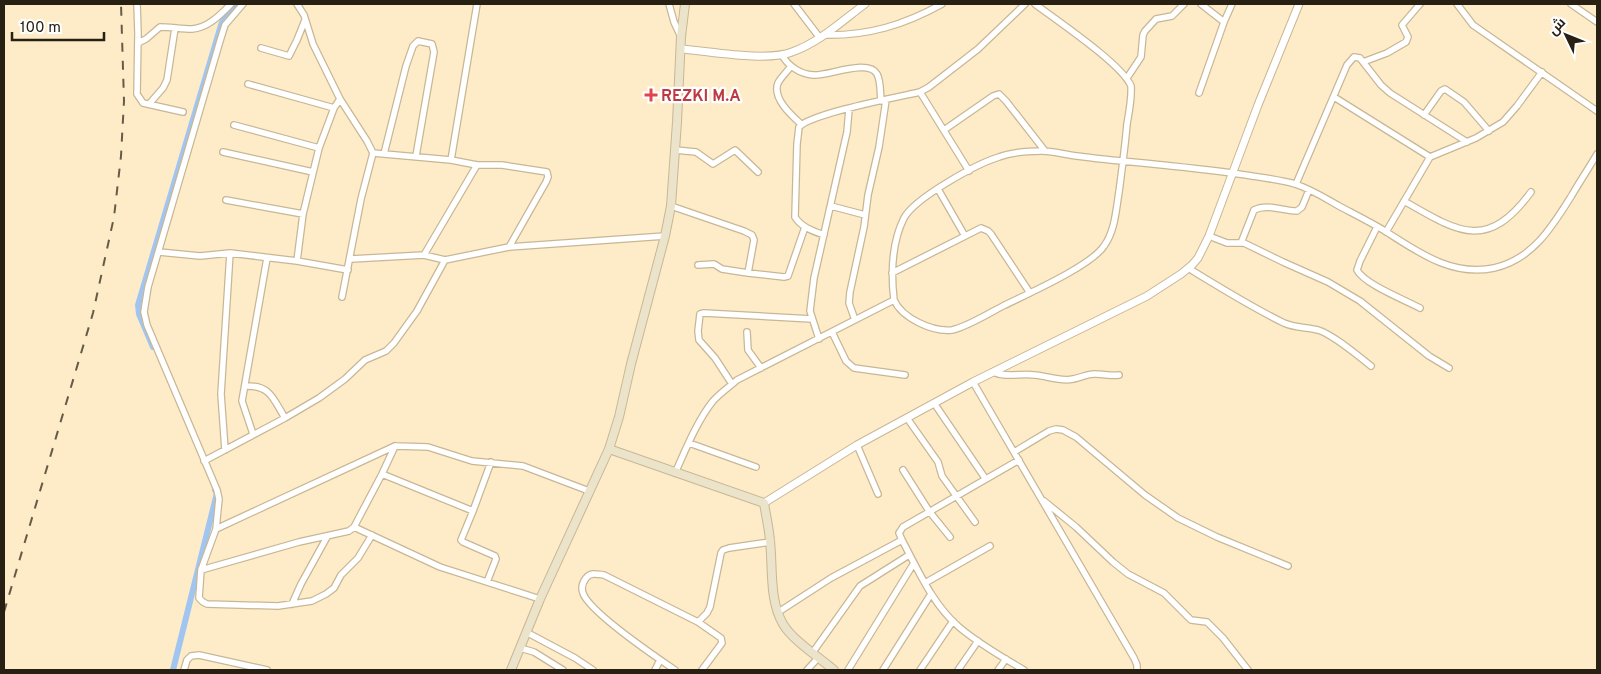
<svg xmlns="http://www.w3.org/2000/svg" width="1601" height="674" viewBox="0 0 1601 674" font-family="Overpass,Cairo,sans-serif">
<style>
.lines{fill:none;stroke-linecap:round;stroke-linejoin:round}
.canal{stroke:#a1c5f1;stroke-width:6}
.minor-casing{stroke:#c8b795;stroke-width:8}
.tertiary-casing{stroke:#c8b795;stroke-width:9}
.secondary-casing{stroke:#c8b795;stroke-width:10}
.minor{stroke:#fff;stroke-width:5.5}
.tertiary{stroke:#fff;stroke-width:7}
.secondary{stroke:#ebe3ca;stroke-width:8}
.rail{stroke:#655b47;stroke-width:2;stroke-dasharray:9 9;stroke-linecap:butt}
.health-dot{fill:#e0444e;stroke:#fff;stroke-width:2}
.labels{text-anchor:middle;stroke-width:4.5;stroke-linejoin:round;paint-order:stroke}
.health-label{font-size:16px;font-weight:bold;fill:#be3a42;stroke:#fff;text-anchor:start}
</style>
<rect width="100%" height="100%" fill="#feecc9"/>
<g class="lines">
<path class="canal" d="M153 347 139 314 138 305 221 25 224 18 236 4
M173 670 217 493 215 490"/>
<defs>
<path id="minor" d="M137 4 138 33 137 94 143 103 183 112
M297 4 304 15 313 44 340 99 367 141 373 153 361 199 342 297
M669 4 674 22 681 37
M794 4 820 38
M1201 4 1224 22
M1457 4 1473 25 1597 111
M1571 4 1597 22
M824 35C868 36 904 25 942 4
M138 43 146 39 160 27C171 27 181 29 192 29 208 28 220 15 231 4
M261 48 289 56 297 40 305 20
M782 55C788 66 800 74 813 75 826 77 868 58 877 74 881 81 880 93 881 101
M1363 62 1387 53 1406 42 1408 37 1402 25 1420 4
M791 66C787 72 781 77 778 83 772 98 791 115 801 124
M1127 78 1141 57 1143 35 1145 31 1156 19 1172 16 1184 4
M248 84 334 108
M920 92 969 171
M1199 93 1224 22 1232 4
M1334 97 1430 157
M150 103 163 88 167 80 175 28
M1424 115 1441 91 1445 89 1464 102 1489 131
M234 125 319 148
M944 130 993 96 999 94 1006 101 1045 151
M675 150 696 152 713 164 735 150 758 172
M223 152 313 172
M373 153 451 160 477 165H502L547 172 548 177 546 182 509 247
M384 154 406 66 413 46 418 41 432 44 434 52 416 156
M451 160 477 4
M1296 184 1347 65 1354 57 1360 58 1381 85 1390 93 1467 142
M938 189 965 236
M226 200 303 214
M1404 201C1458 232 1487 252 1531 192
M671 206 744 231 752 235 754 240 748 273 784 277 788 276 805 227
M831 206 865 215
M1377 227 1360 261 1357 270C1364 284 1405 300 1420 308
M1386 232 1430 157 1476 138 1503 122 1517 106 1542 72
M824 235C813 231 801 227 795 217L797 144 799 127C812 113 898 97 920 92L929 87 978 49 1025 4
M1209 236 1227 243H1244L1283 262 1328 282 1360 301 1429 356 1449 368
M1241 243 1254 210C1267 203 1283 211 1297 211L1302 207 1309 190
M159 252 200 256 230 253 297 261 348 270
M424 255 477 165
M351 259 424 255 445 260 509 247 665 236
M297 261 303 214 319 148 334 108 340 99
M698 265 714 264 722 269 748 273
M1188 268C1219 287 1251 307 1284 323 1295 328 1306 327 1318 330 1334 335 1358 356 1371 366
M892 273 981 228 988 231 991 234 1030 293
M894 300C891 274 892 242 904 218 915 198 976 164 999 157 1012 152 1028 151 1042 151 1054 151 1066 155 1077 156 1099 159 1121 161 1143 163 1179 167 1216 170 1252 176 1266 178 1281 180 1295 184 1311 189 1325 198 1339 206 1354 214 1370 222 1385 231 1418 252 1452 277 1494 268 1533 259 1552 227 1572 195 1580 181 1589 168 1597 154
M855 320 849 303 850 292 864 227 868 195 879 147 886 100
M747 332 748 350 761 368
M832 332 846 361 854 368 905 375
M819 339 810 311 814 278 847 132 849 109
M993 372C1006 378 1021 373 1035 375 1047 376 1061 382 1073 379 1081 378 1088 373 1096 374 1104 374 1111 376 1119 375
M973 382 1134 658 1137 665V670
M732 384 715 358 699 340 698 331 700 314 704 313 812 319
M245 386C271 385 273 399 285 418
M934 403 985 478
M907 418 938 462 942 476 975 522
M253 434 242 401 267 258
M689 443 756 467
M857 445 878 494
M225 450 221 394 230 253
M1014 452 1049 431 1056 429 1063 430 1076 437 1145 495 1178 518 1217 537 1288 566
M1019 460 903 527 899 533 902 540C918 570 933 605 959 627 979 644 1002 657 1024 670
M204 461 285 418 319 398 345 379 365 360 386 351 394 343 417 311 445 260
M903 470 929 511 950 537
M675 473C686 449 697 421 713 401 720 393 729 387 737 380L894 300C902 318 932 332 952 330 967 327 989 313 1003 306 1027 294 1091 266 1104 246 1115 231 1116 210 1119 192 1122 169 1125 147 1127 124 1129 112 1132 98 1131 86 1122 64 1056 20 1035 4
M382 474 473 511 491 462
M1044 501 1076 527 1113 562 1128 574 1164 593 1191 620 1207 622 1223 638 1248 670
M473 511 461 540 463 542 495 556 496 559 487 582
M354 527 440 567 540 599
M216 529 219 499 217 490 147 325 144 312 148 287 220 41 225 25 243 4
M372 535 358 558 341 575 334 588 326 594 312 601 278 606 207 604 203 602 199 598 201 570 216 529 395 446 428 447 472 461 523 466 589 491
M201 570 299 542 349 531 354 527 382 474 395 446
M925 583 990 546
M292 604 301 584 327 537
M777 613 831 578 902 540
M698 622 721 638 722 643 702 670
M526 632 575 658 593 670
M520 648 534 652 563 670
M813 652 860 586 909 555
M184 670 187 660 191 656 199 655 267 670
M655 670 660 660
M675 670C656 657 589 612 583 593 581 588 583 582 586 578 591 572 597 574 604 575L698 622 707 613 710 607 721 553 723 550 729 548 770 542
M807 670 819 657
M848 670 914 563
M883 670 931 594
M920 670 953 621
M958 670 978 641
M998 670 1006 659"/>
<path id="tertiary" d="M681 49C710 51 766 62 792 52 820 42 842 21 865 4
M764 503 857 445 973 382 1147 296 1181 274 1192 265 1198 258 1209 236 1258 105 1299 4"/>
<path id="secondary" d="M609 449 764 503C766 516 769 528 770 541 773 568 769 600 783 624 792 640 820 658 834 670
M511 670 540 599 609 449 619 417 631 364 665 236 671 206 677 122 681 37 685 4"/>
</defs>
<use href="#minor" class="minor-casing"/>
<use href="#tertiary" class="tertiary-casing"/>
<use href="#secondary" class="secondary-casing"/>
<use href="#minor" class="minor"/>
<use href="#tertiary" class="tertiary"/>
<use href="#secondary" class="secondary"/>
<path class="rail" d="M4 612 93 313 114 217 121 156 124 101 121 4"/>
</g>
<path class="health-dot" d="M648.5 87.5h5v5h5v5h-5v5h-5v-5h-5v-5h5z"/>
<g class="labels">
<g class="health-label">
<text x="661" y="101">REZKI M.A</text>
</g>
</g>
<rect width="1601" height="674" fill="none" stroke="#272013" stroke-width="10"/>
<g transform="translate(1566 35) rotate(313)" stroke="#ffffff" stroke-width="4" paint-order="stroke">
<path d="M0-4L9 19L0 12L-9 19Z" fill="#272013"/>
<text y="-8" font-size="14" font-weight="bold" text-anchor="middle" fill="#272013">ش</text>
</g>
<path d="M12 32v8h92v-8" fill="none" stroke="#272013" stroke-width="2.5"/>
<text x="20" y="32" font-size="15" fill="#272013" stroke="#ffffff" stroke-width="4" paint-order="stroke">100 m</text>
</svg>
